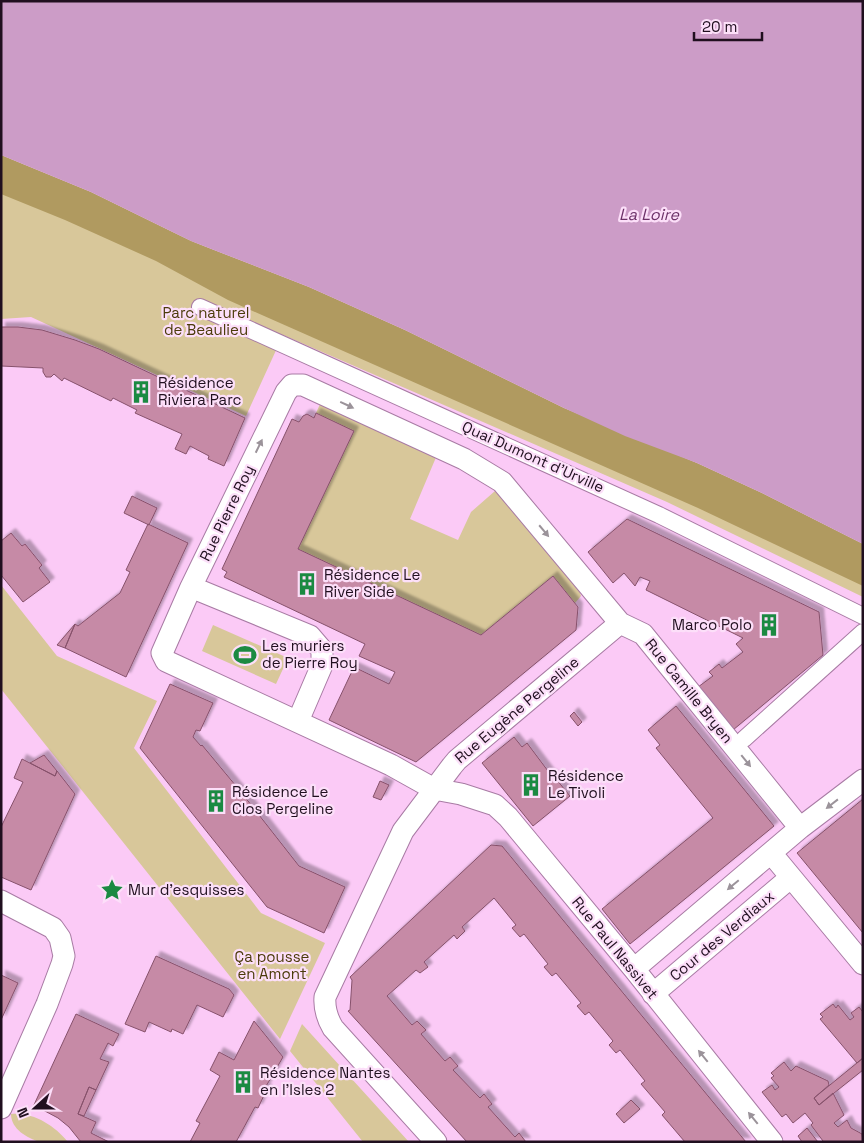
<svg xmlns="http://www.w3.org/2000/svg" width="864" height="1143" viewBox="0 0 864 1143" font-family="'Space Grotesk',sans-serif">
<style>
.green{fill:#d8c79a}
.forest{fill:#b09a60}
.water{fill:#cc9cc7}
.building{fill:#c68aa6;stroke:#86516b;filter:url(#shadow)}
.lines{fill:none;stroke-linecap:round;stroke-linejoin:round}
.pedestrian-casing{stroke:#a87ba4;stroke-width:18}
.minor-casing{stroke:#a87ba4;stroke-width:23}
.pedestrian{stroke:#fff;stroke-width:16}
.minor{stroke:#fff;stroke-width:21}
.oneway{fill:#9b939a}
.labels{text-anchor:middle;stroke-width:4.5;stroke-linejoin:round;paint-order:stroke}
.park-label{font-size:15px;fill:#4b3b0a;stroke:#fcdff9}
.poi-label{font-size:15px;fill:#200f1f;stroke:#fcdff9;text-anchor:start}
.street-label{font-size:15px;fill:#200f1f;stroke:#fcdff9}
.water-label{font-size:16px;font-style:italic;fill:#6c3168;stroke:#fcdff9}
</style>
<defs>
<filter id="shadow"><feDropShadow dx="4.5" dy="-4.5" stdDeviation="1" flood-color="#0004"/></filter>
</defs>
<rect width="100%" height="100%" fill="#fbcaf6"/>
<path class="green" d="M1 155 863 544V597L667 502 283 335 246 416 31 317 1 319Z
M321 402 437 455 410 519 458 540 471 512 495 491 499 495 504 491 579 590 581 596 575 603 553 576 481 635 298 549 353 431 316 413Z
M1 585 57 656 157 701 134 748 261 913 325 943 280 1039 1 689Z
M213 625 288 658 276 684 202 651Z
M302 1024 409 1142H363L290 1051Z
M11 1114C33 1112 54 1125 68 1142 60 1142 48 1143 40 1142 27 1138 11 1129 11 1114Z"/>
<path class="forest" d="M1 155 91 192 191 241 309 287 405 330 564 408 697 463 762 493 863 544V586L698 508 228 300 156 261 65 220 1 194Z"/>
<path class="water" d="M1 1H863V544L762 493 697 463 625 436 564 408 405 330 309 287 191 241 91 192 1 155Z"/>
<path class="building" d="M1 327H18L42 330 75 340 99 349 245 418 224 466 208 459 209 456 190 446 186 454 175 449 182 434 135 413 137 410 113 398 111 401 64 378 62 381 54 374 51 377H46L43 372V368L1 366Z
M316 413 354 431 298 549 481 635 553 576 578 607 576 630 416 762 329 720 354 667 389 684 395 672 359 656 365 644 224 577 227 572 222 569 292 419 299 422 303 416 307 414 314 418Z
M132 496 157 508 149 525 124 513Z
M627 519 819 612 823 655 733 730 698 687 713 676 709 672 719 664 722 668 743 652 736 644 743 638 646 590 650 581 640 577 635 586 624 573 613 583 588 552Z
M148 524 188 543 126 677 65 648 75 624 78 626 120 593 130 572 126 570Z
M11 533 22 546 25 544 42 565 39 568 50 582 23 602 1 575V541Z
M75 624 65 648 57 645Z
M170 684 213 703 200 731 196 730 193 737 201 746 202 745 241 792 299 866 345 887 324 933 267 907 140 748Z
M676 706 774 826 630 944 602 909 713 818 656 748 660 745 648 730Z
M574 712 582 722 578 726 570 716Z
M514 737 522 747 527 743 551 775 552 774 570 796 533 826 482 763Z
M44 755 57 771 55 776 30 763Z
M22 759 55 776 57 771 75 794 31 890 1 877V827L23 782 14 778Z
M380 781 389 785 381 800 373 797Z
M863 799V933L797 853Z
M491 845 502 846 746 1142H685L662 1115 665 1112 641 1084 645 1081 620 1050 616 1053 609 1045 613 1041 589 1012 585 1015 577 1006 581 1003 556 973 552 976 544 967 548 964 524 934 520 937 512 928 516 925 494 898 462 927 465 931 457 939 454 935 424 962 428 967 420 973 416 970 387 996 412 1025 417 1021 426 1030 421 1034 445 1061 450 1057 458 1066 453 1070 480 1098 484 1094 492 1104 488 1107 515 1137 519 1133 526 1142H467L348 1011 350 1010 352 980 350 977Z
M156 956 229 989 234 995 223 1017 197 1005 183 1034 172 1029 171 1032 149 1022 145 1032 125 1024Z
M1 975 18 983 1 1020Z
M833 1004 836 1008 838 1005 850 1020 854 1017 851 1013 859 1007 863 1012V1058L857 1063 820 1019 823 1017 820 1014Z
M76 1014 119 1034 113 1046 108 1043 100 1059 109 1062 96 1090 89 1087 78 1114 96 1122 91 1133 109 1142H81L69 1127 58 1118 43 1110 33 1107Z
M254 1021 283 1057 265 1088 267 1089 258 1108 255 1107 236 1142H190L200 1123 196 1121 220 1076 210 1070 219 1052 234 1060Z
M863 1058V1070L819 1105 814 1098Z
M784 1062 791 1071 796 1066 828 1081 829 1085 814 1098 819 1105 833 1093 844 1115 834 1123 838 1127 847 1120 851 1128 862 1134 863 1142H822L823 1141 811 1125 813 1123 805 1113 793 1123 786 1114 782 1117 762 1092 772 1085 775 1090 779 1087 771 1078 774 1076 771 1073Z
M89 1087 96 1090 84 1116 78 1114Z
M631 1100 640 1109 624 1123 616 1114Z
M807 1128 818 1142H802L798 1136Z"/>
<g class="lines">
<defs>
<path id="pedestrian" d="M200 307 659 515 863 616
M744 739 863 632"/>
<path id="minor" d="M191 587 310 636 322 650V665L298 721
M771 853 863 964
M1 901 53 928 60 938 64 956 62 964 47 1004 1 1108
M634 969 800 828 863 780
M653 994 790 878
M436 1142 333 1028C327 1018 324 1009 325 997L403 831 452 766 457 760 620 623
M772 1142 634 969 508 817 495 805 461 794 434 789 391 765 166 661 162 653 191 587 286 392 292 385H303L464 459 502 482 620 623 643 634 800 828"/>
</defs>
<use href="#pedestrian" class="pedestrian-casing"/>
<use href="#minor" class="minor-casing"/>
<use href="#pedestrian" class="pedestrian"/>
<use href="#minor" class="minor"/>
</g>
<defs><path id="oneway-solid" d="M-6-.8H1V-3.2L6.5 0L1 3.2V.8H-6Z" transform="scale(1.25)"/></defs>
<g class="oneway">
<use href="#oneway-solid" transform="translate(347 405) rotate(25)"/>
<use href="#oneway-solid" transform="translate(259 446) rotate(-64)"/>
<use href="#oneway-solid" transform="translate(544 531) rotate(50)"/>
<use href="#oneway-solid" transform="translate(746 761) rotate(51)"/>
<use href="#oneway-solid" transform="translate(832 804) rotate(142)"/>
<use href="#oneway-solid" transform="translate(733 885) rotate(140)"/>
<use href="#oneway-solid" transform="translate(703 1056) rotate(-129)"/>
<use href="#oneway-solid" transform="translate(753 1118) rotate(-129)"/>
</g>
<defs>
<symbol id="building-bare" viewBox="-9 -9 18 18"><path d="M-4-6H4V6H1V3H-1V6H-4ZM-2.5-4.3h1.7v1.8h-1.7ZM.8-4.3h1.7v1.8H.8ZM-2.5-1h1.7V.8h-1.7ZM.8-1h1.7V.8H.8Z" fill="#1b8a42" stroke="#fcdff9" stroke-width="2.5" paint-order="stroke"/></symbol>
<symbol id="stadium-bare" viewBox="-9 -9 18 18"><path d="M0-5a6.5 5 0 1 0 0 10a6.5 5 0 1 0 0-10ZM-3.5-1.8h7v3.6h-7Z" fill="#1b8a42" stroke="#fcdff9" stroke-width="2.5" paint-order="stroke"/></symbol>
<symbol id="sight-bare" viewBox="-9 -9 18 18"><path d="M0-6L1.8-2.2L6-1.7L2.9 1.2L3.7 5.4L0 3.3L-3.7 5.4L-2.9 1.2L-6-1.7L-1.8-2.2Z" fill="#1b8a42" stroke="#fcdff9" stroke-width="2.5" paint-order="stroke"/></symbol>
</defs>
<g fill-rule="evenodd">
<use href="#building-bare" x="125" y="376" width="32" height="32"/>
<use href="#building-bare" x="291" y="568" width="32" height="32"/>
<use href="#building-bare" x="753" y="609" width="32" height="32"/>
<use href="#stadium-bare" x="229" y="639" width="32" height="32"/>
<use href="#building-bare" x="515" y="769" width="32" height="32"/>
<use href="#building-bare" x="200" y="785" width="32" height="32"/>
<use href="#sight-bare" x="96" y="874" width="32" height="32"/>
<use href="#building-bare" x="227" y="1066" width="32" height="32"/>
</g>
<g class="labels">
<g class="park-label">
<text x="206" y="318">Parc naturel<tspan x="206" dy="17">de Beaulieu</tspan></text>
<text x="272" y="962">Ça pousse<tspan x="272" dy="17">en Amont</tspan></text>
</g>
<g class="poi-label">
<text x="158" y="388">Résidence<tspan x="158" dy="17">Riviera Parc</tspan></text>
<text x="324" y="580">Résidence Le<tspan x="324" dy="17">River Side</tspan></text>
<text x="752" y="630" text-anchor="end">Marco Polo</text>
<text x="262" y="651">Les muriers<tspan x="262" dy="17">de Pierre Roy</tspan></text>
<text x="548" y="781">Résidence<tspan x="548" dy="17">Le Tivoli</tspan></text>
<text x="232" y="797">Résidence Le<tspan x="232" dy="17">Clos Pergeline</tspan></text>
<text x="128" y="895">Mur d'esquisses</text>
<text x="260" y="1078">Résidence Nantes<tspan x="260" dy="17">en l'Isles 2</tspan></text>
</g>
<g class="street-label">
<text transform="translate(533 457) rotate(24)" y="5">Quai Dumont d'Urville</text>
<text transform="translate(227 513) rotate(-64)" y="5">Rue Pierre Roy</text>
<text transform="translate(689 691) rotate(51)" y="5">Rue Camille Bryen</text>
<text transform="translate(517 710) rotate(-40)" y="5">Rue Eugène Pergeline</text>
<text transform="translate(722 936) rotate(-40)" y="5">Cour des Verdiaux</text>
<text transform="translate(615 948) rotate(51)" y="5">Rue Paul Nassivet</text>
</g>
<g class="water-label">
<text x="649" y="220">La Loire</text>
</g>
</g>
<rect width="864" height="1143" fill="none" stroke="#200f1f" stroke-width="5"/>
<g transform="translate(35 1108) rotate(249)" stroke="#fcdff9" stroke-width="4" paint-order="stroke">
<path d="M0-4L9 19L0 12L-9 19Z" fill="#200f1f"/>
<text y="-8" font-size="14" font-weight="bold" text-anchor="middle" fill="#200f1f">N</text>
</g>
<path d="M694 32v8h68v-8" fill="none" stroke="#200f1f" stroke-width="2.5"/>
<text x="702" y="32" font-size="15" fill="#200f1f" stroke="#fcdff9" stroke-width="4" paint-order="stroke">20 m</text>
</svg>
